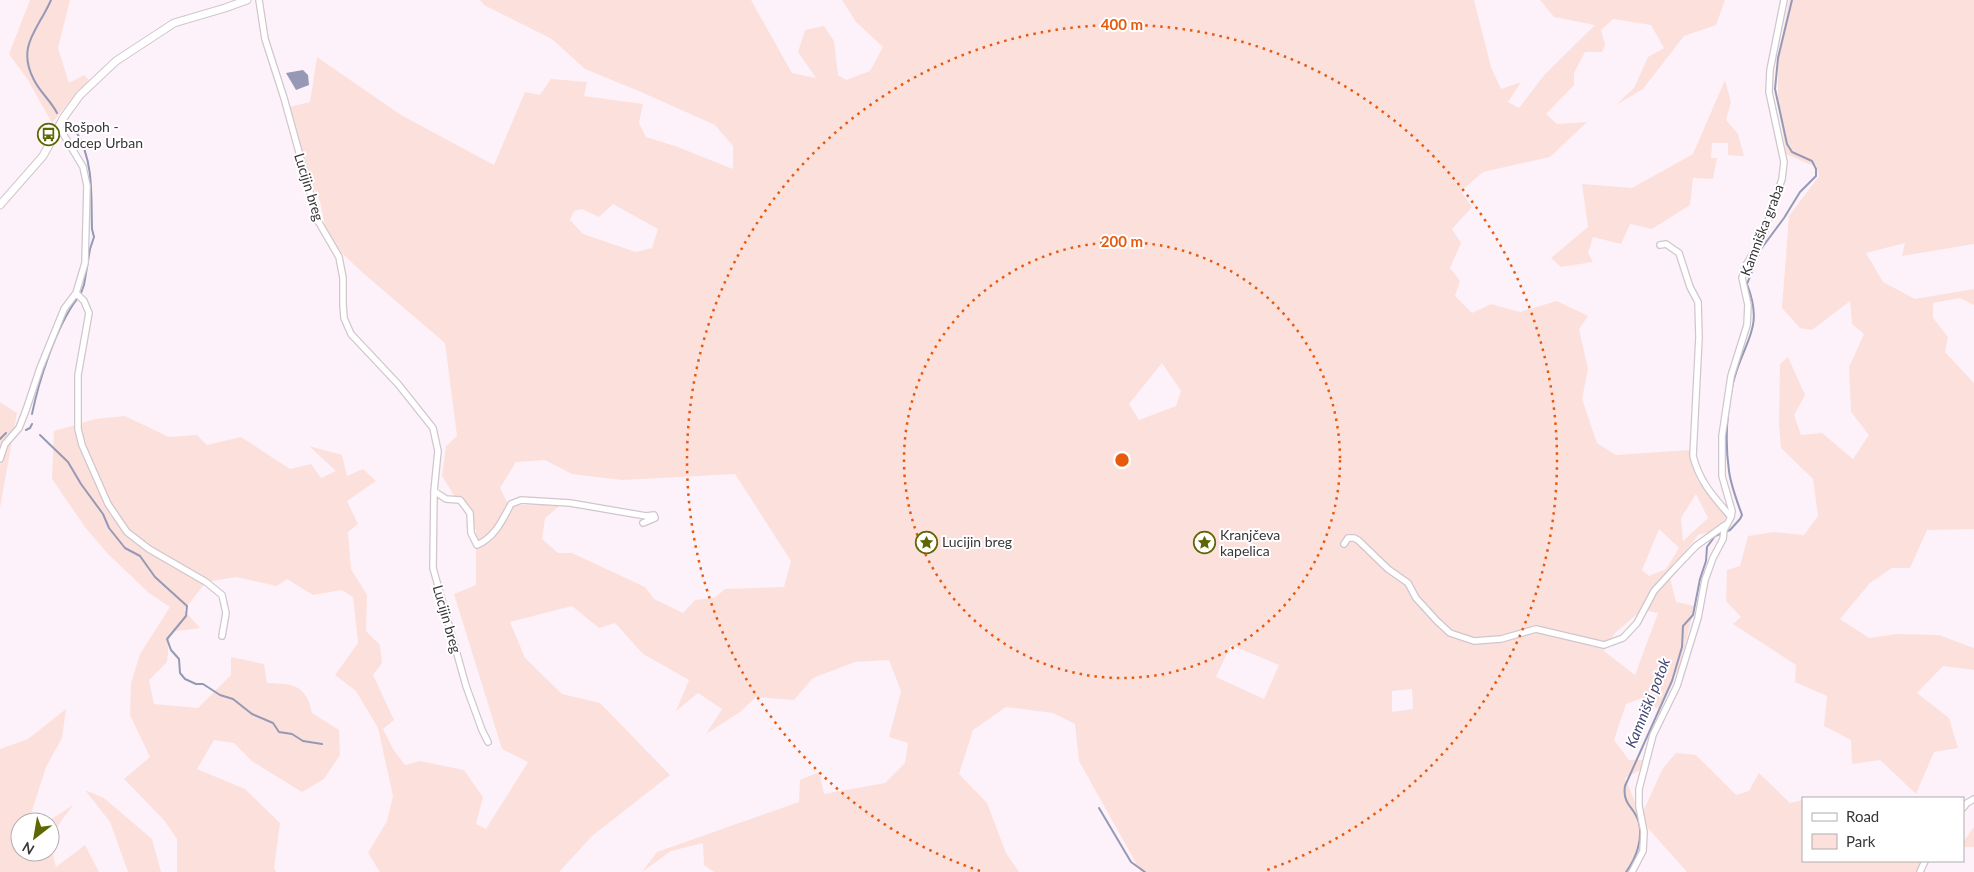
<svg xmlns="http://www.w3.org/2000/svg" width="1974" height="872" viewBox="0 0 1974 872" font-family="Lato,sans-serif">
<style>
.green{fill:#fce0db;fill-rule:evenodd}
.water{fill:#9599b6}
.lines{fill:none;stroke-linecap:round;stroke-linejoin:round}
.stream{stroke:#9599b6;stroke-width:2}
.minor-casing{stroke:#d0c6cd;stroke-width:8}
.tertiary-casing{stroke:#d0c6cd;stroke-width:9}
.minor{stroke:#fff;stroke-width:5.5}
.tertiary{stroke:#fff;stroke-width:7}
.ring{fill:none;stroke:#e8590c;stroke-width:2.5;stroke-dasharray:2.5 5}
.labels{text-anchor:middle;stroke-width:4;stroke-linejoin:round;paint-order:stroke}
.poi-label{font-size:14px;fill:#393538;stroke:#fff;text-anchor:start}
.street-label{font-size:14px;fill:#393538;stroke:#fff}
.water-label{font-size:15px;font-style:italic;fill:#434773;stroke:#fff}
.centre{fill:#e8590c;stroke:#fff;stroke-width:2.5}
.ring-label{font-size:15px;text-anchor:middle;font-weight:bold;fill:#e8590c;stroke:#fff;stroke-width:4;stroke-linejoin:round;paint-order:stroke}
</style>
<rect width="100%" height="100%" fill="#fdf2fa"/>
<path class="green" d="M30 0H70L58 48 69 83 84 75 89 80 73 97 52 123 28 80 9 54Z
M480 0H751L792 73 816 78 798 52 805 30 824 26 834 41 838 75 846 80 870 71 883 47 856 22 842 0H1474L1491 67 1501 89 1521 82 1508 102 1519 108 1545 74 1595 25 1554 17 1540 0H1725L1716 25 1684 36 1643 89 1616 105 1634 88 1648 57 1664 48 1651 25 1613 19 1601 30 1605 45 1602 52H1585L1574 73V85L1546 114 1557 124 1587 122 1550 157 1483 172 1461 191 1472 207 1452 229 1461 243 1450 268 1460 281 1455 296 1472 313 1491 304 1520 312 1557 301 1588 316 1579 329 1588 369 1582 399 1597 443 1616 455 1690 450 1698 482 1719 498 1726 517 1718 530 1698 535 1669 574 1676 602 1695 606 1679 668 1658 709 1642 698 1626 704 1614 740 1629 760H1645L1642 769 1625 778 1641 816 1663 768 1676 753 1696 755 1736 795 1749 791 1759 773 1790 803 1803 800V861H1921L1919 872H1687L1646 826 1632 864 1625 872H1141L1079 761 1075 724 1053 713 1006 707 973 730 959 774 987 803 1006 853 1019 872H714L704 865 703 843 671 851 642 872 657 852 799 802 800 780 819 772 824 794 885 783 905 763 908 743 889 737 901 691 889 660 855 662 813 678 794 700 756 697 740 712 706 734 722 709 698 693 676 711 689 680 643 654 615 623 599 628 572 606 510 622 525 658 562 694 600 703 670 775 592 836 559 872H380L368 853 387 821 393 796 378 728 356 691 335 675 358 643 353 597 342 590 313 595 287 579 277 586 236 577 206 582 184 610 200 628 170 632 167 662 149 680 154 704 198 708 231 675V657L264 664 267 683C293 684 306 684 312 713L339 730 340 755 324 779 302 792 253 762 234 743 214 740 197 769 245 789 280 823 274 868 276 872H177V839L164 820 124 779 150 757 130 715 131 683 140 654 170 607 149 593 108 554 85 527 52 479 54 431 96 419 125 416 169 437 197 435 207 445 241 437 290 469 311 464 321 478 336 471 309 446 342 455 347 476 363 469 376 481 347 501 358 524 348 532 351 569 367 595 366 631 380 645 382 663 373 675 394 720 383 729 393 749 405 765 420 761 464 770 483 797 476 824 486 829 528 762 502 749 454 594 476 585V531L442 476 446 446 457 436 445 343 363 273 328 240 320 201 308 177 289 107 310 102 317 57 401 115 494 165 525 92 540 95 551 79 587 82 584 96 643 104 639 123 646 137 678 147 733 169V146L715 125 641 92 585 69 552 39 484 5ZM613 204 658 229 652 248 636 252 583 234 570 220 574 211 582 209 599 217ZM1162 363 1181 391 1176 406 1139 420 1129 404ZM545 460 572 474 622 480 735 474 791 561 784 587 725 589 714 598 695 600 683 613 654 599 645 587 572 553H558L542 539 545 518 564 502 509 506 500 488 516 462ZM1696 494 1708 518 1683 541 1681 518ZM1659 529 1679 548 1666 569 1649 576 1642 570ZM1642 610 1658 613 1635 675 1604 651 1615 633ZM1231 645 1279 665 1264 699 1216 677ZM1412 689 1413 709 1392 712V691Z
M1789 0H1974V244L1902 256 1905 243 1866 253 1883 282 1915 299 1974 289V305L1960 298 1933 303V318L1948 337 1945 352 1974 383V529L1927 530 1910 568H1892L1870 583 1840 619 1869 638 1897 634 1939 635 1974 648V670L1943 666 1917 693 1949 718 1958 748 1934 752 1916 794 1880 760 1852 764 1851 740 1824 726 1827 696 1795 682 1796 665 1733 624 1741 617 1726 601 1727 570 1740 566 1748 536 1774 532 1804 535 1818 516 1813 479 1781 448 1779 425 1780 364 1788 357 1805 395 1794 415 1801 435 1822 433 1853 459 1869 435 1851 412 1849 367 1864 334 1852 324 1850 301 1812 330 1800 328 1782 308 1789 216 1819 176 1816 165 1809 164 1786 154 1778 98V57Z
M1725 80 1731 102 1726 120 1738 134 1744 156 1728 155V143H1712L1711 158H1717L1713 179 1693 178 1690 205 1652 229 1630 224 1621 244 1593 237 1588 253 1593 262 1561 267 1551 258 1588 227 1582 184 1632 188 1693 154Z
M0 402 17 413 0 508Z
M66 709 62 738 46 767 31 814 38 822H20V852H50V822H47L73 805C55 830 47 835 56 867L85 845 99 872H0V749L28 739Z
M85 790 104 798 152 839 161 872H128L110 822Z
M1974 827V847H1963V842Z"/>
<path class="water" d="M303 70 308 75 309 85 296 90 286 73Z"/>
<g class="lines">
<path class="stream" d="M51 0C38 30 16 46 34 80 40 92 51 101 57 113
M77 133C94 163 91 195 92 229L94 237 90 249 84 285 81 293
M32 414C39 380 56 327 77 299
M26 430 30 428 32 424
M40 435 68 462 81 484 103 514 109 528 125 548 140 556 155 577 187 606 186 616 167 639 171 650 179 659 180 673 185 679 196 684H203L220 695 233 699 252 714 273 723 279 732 292 734 303 741 322 744
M0 439 6 433
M1099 808 1131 862 1145 872
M1626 872C1636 859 1643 839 1639 823 1635 807 1622 805 1625 786L1672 681 1682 647 1683 626 1693 615 1700 579 1706 561 1707 547 1715 536 1730 530 1740 519 1742 515C1737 501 1731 486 1729 471 1725 443 1727 410 1733 383 1743 341 1765 330 1747 284L1761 249 1784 218 1800 192 1816 176V169L1812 161 1792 152 1787 144 1775 89 1778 58 1792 0"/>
<defs>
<path id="minor" d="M259 0 265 39 284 98 318 221 339 257 343 278V304L344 318 351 334 398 384 433 428 438 451 434 491 433 568 466 686 482 730 488 742
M1660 245 1666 244 1679 253 1690 287 1698 302 1699 337 1693 456C1700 483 1714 497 1731 517
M76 293 84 301 89 313 78 375V429L82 445 108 504 127 532 149 549 206 582 222 595 226 613 222 636
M0 459 5 444 19 428 26 410 40 368 64 309 76 293 85 263 87 186 83 167 59 127
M434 491 446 499 460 500 470 513 471 533 477 545C495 537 502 521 511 504L521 500 570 503 646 516 654 515 655 518 643 523
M1344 544 1348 538H1354L1358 540 1388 569 1408 583 1416 598 1437 621 1450 633 1474 641 1501 639 1536 629 1604 645 1623 638 1637 623 1654 591 1675 568 1696 546 1725 525
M1963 808 1967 803 1974 799
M1632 872 1643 851 1644 832 1639 806V789L1653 735 1677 686 1698 618 1705 580 1713 558 1723 539 1724 530 1731 517 1732 511 1722 476V436L1731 376 1747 325 1748 305 1742 278 1746 265 1762 239 1782 179 1784 162 1769 92 1770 70 1784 0
M1920 872 1925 861"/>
<path id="tertiary" d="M0 205 43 156 64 117 80 95 116 61 174 23 225 8 247 0"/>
</defs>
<use href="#minor" class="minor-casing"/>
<use href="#tertiary" class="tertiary-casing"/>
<use href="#minor" class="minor"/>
<use href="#tertiary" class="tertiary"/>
</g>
<g class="ring">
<circle cx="1122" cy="460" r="218"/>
<path d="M980 871A435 435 0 1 1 1264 871"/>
</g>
<defs>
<symbol id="bus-ring" viewBox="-11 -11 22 22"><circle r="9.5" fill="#fff" stroke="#5f6604" stroke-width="1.5"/><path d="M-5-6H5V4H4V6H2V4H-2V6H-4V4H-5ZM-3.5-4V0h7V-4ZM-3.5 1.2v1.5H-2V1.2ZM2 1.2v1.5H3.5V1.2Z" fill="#5f6604"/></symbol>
<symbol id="sight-ring" viewBox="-11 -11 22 22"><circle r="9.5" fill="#fff" stroke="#5f6604" stroke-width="1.5"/><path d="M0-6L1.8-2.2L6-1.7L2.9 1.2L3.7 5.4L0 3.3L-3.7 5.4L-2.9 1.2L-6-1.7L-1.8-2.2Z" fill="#5f6604"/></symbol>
</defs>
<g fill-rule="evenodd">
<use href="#bus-ring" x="36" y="122" width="25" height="25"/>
<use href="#sight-ring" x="914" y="530" width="25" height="25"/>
<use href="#sight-ring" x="1192" y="530" width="25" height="25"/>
</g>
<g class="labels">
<g class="poi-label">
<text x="64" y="132">Rošpoh -<tspan x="64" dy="16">odcep Urban</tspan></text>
<text x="1220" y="540">Kranjčeva<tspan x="1220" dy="16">kapelica</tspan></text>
<text x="942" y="547">Lucijin breg</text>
</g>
<g class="street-label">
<text transform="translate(309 187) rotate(73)" y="5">Lucijin breg</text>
<text transform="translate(1762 230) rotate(-69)" y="5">Kamniška graba</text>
<text transform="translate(447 619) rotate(74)" y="5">Lucijin breg</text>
</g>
<g class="water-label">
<text transform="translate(1648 703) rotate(-68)" y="5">Kamniški potok</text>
</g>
</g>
<circle cx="1122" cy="460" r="8" class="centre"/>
<g class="ring-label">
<text x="1122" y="30">400 m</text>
<text x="1122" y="247">200 m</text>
</g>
<rect x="1802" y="797" width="162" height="65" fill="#ffffff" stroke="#b0aeaf"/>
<rect x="1812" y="813" width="25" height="8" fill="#ffffff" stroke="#b0aeaf"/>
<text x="1846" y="822" font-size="15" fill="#393538">Road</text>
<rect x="1812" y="834" width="25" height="15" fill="#fce0db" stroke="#b0aeaf"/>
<text x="1846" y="847" font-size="15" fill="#393538">Park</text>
<g transform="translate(35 837) rotate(211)"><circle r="24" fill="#ffffff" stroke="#b0aeaf"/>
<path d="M0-4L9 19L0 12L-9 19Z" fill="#5f6604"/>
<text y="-8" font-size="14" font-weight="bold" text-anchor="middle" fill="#393538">N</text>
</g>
</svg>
